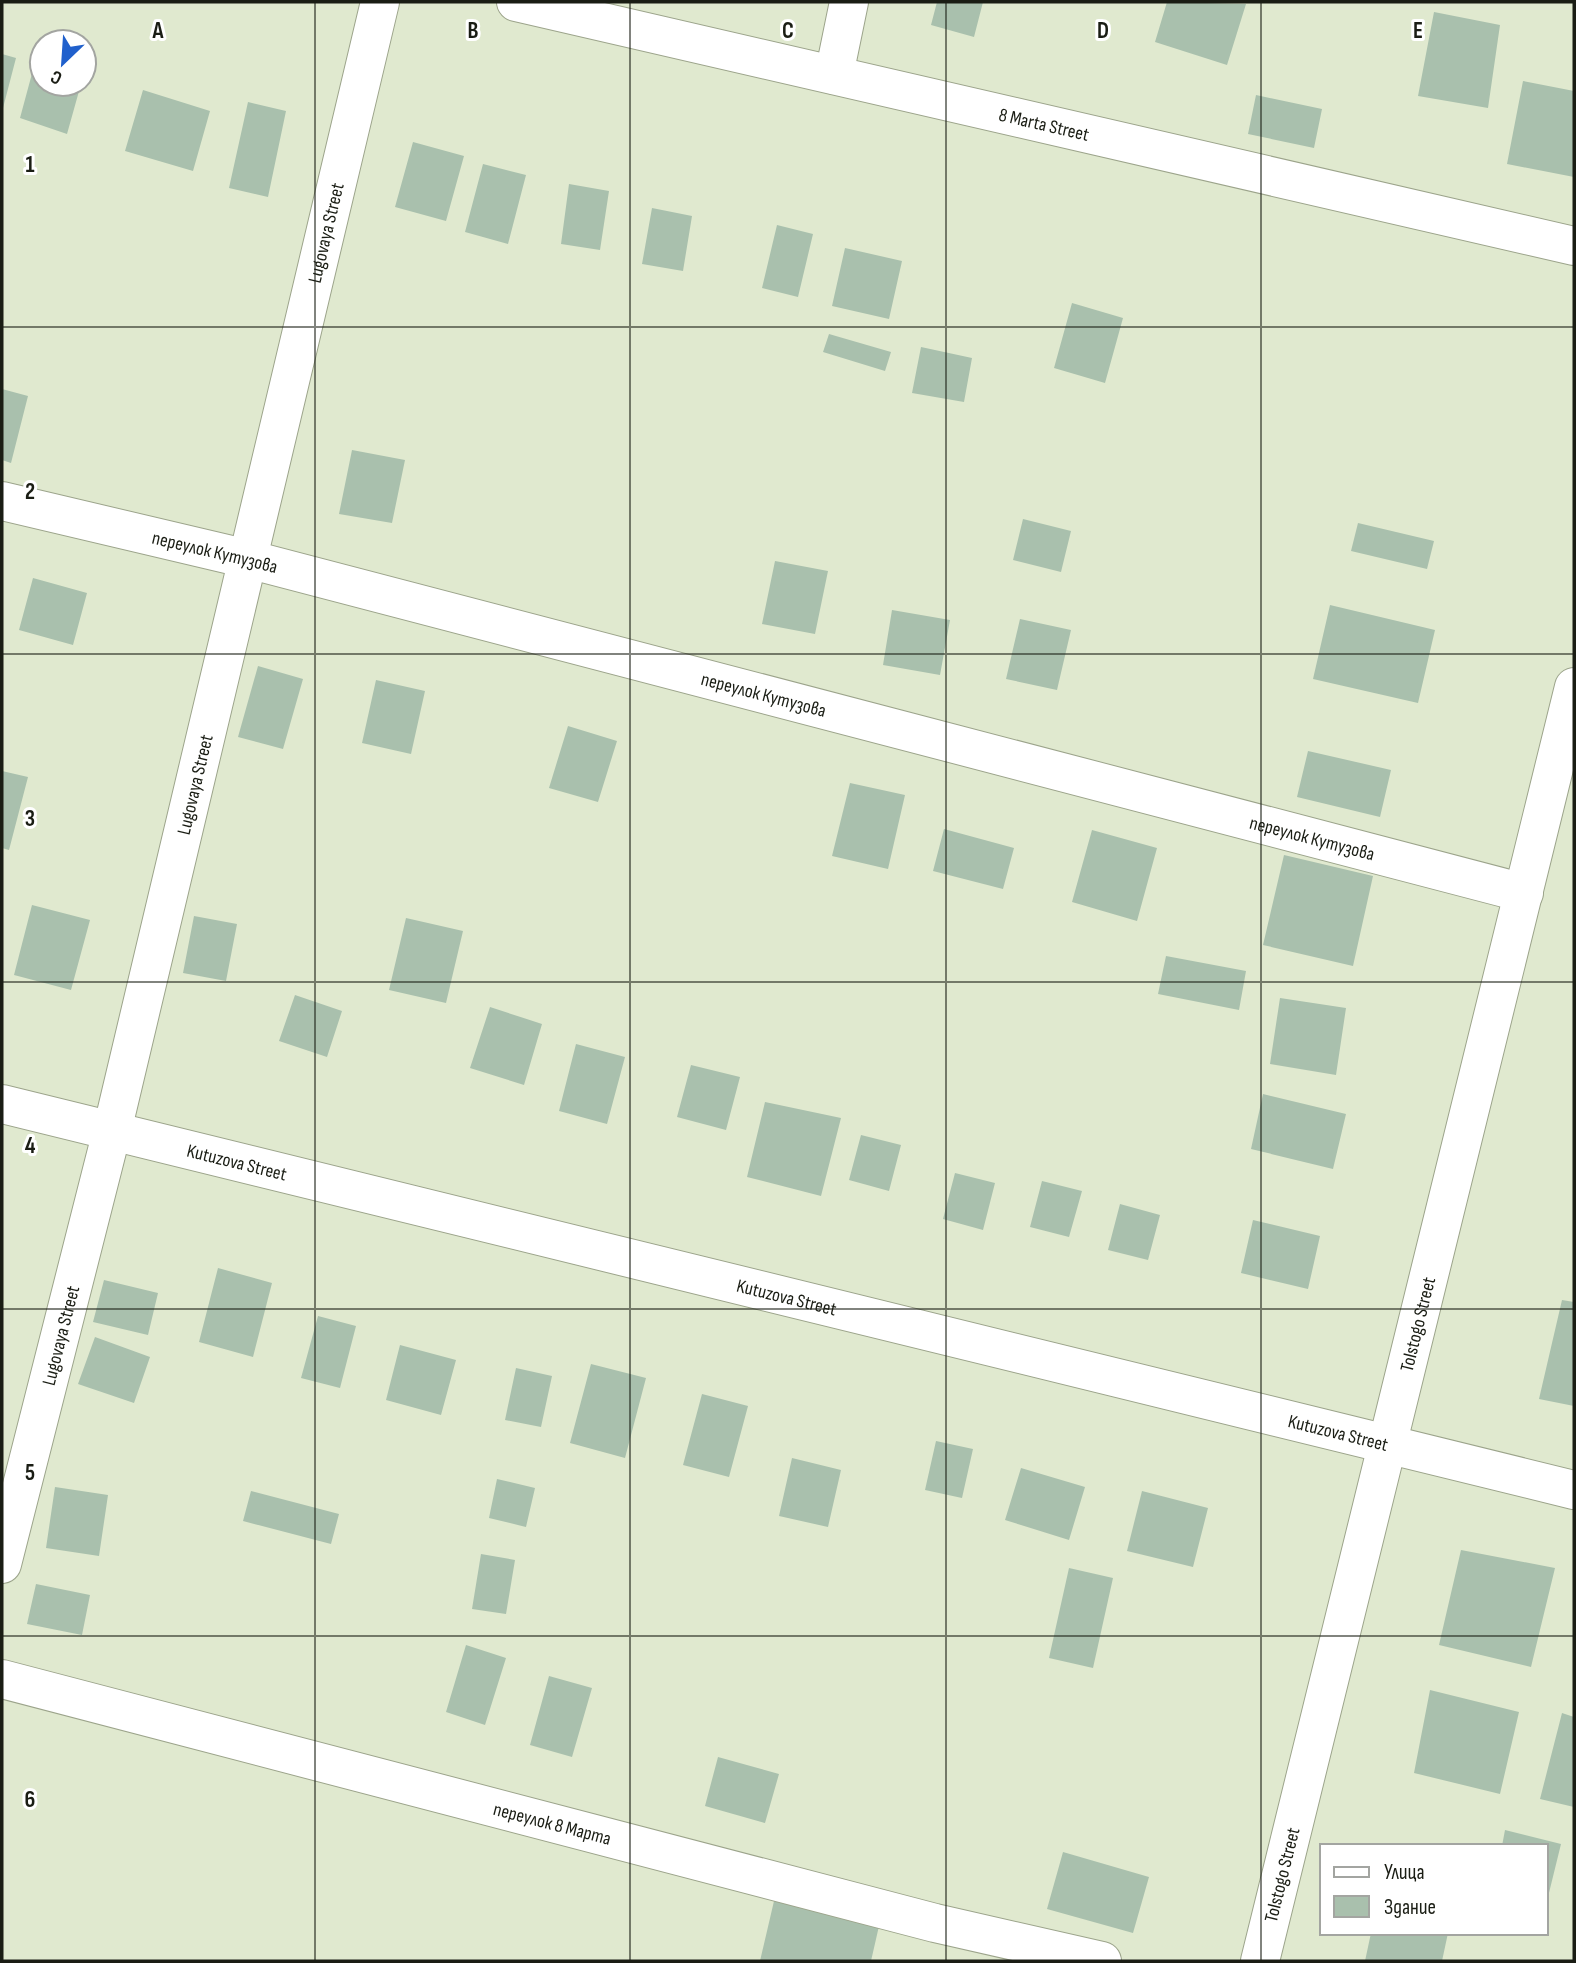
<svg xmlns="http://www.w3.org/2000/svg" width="1576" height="1963" viewBox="0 0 1576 1963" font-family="'Sofia Sans Condensed',sans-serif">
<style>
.building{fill:#a9c0ad}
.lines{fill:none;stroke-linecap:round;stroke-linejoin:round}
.minor-casing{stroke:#9ca48b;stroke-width:40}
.minor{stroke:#fff;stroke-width:38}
.grid{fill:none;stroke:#1a1d14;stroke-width:2;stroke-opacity:0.55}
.labels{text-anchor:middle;stroke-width:6;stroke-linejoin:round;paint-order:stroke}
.street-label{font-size:19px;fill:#1a1d14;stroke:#fff}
.grid-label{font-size:23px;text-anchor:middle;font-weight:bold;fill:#1a1d14;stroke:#fff;stroke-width:6;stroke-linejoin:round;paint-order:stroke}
</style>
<rect width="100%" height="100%" fill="#e0e9cf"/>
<path class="building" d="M937 2H983L974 37 931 25Z
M1167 2 1246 4 1227 65 1155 42Z
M1434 12 1500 25 1488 108 1418 96Z
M2 54 16 58 3 108H2Z
M37 55 42 57V84H81L67 134 20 118Z
M1523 81 1574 91V177L1507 164Z
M143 90 210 111 193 171 125 151Z
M1256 95 1322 109 1314 148 1248 134Z
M248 102 286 111 268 197 229 188Z
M413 142 464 156 446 221 395 207Z
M483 164 526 175 508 244 465 232Z
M569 184 609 191 600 250 561 244Z
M652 208 692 216 683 271 642 264Z
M777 225 813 234 798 297 762 288Z
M845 248 902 261 889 319 832 306Z
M1072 303 1123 318 1105 383 1054 368Z
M829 334 891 352 885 371 823 352Z
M921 347 972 358 964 402 912 393Z
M2 389 28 396 11 463 2 460Z
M352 450 405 460 392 523 339 514Z
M1023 519 1071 531 1061 572 1013 560Z
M1358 523 1434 541 1427 569 1351 551Z
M775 561 828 571 815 634 762 624Z
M33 578 87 593 73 645 19 630Z
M1330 605 1435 630 1418 703 1313 679Z
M892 610 950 620 940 675 883 665Z
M1020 619 1071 630 1057 690 1006 679Z
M258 666 303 679 283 749 238 737Z
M376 680 425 691 411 754 362 743Z
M568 726 617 741 598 802 549 788Z
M1308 751 1391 770 1380 817 1297 797Z
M2 771 28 777 9 850 2 848Z
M850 783 905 795 888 869 832 856Z
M944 829 1014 848 1003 889 933 871Z
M1092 830 1157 848 1137 921 1072 902Z
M1284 855 1373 876 1353 966 1263 945Z
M32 905 90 920 71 990 14 975Z
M194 916 237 924 226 981 183 973Z
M406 918 463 931 446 1003 389 990Z
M1166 956 1246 971 1239 1010 1158 994Z
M295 995 342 1011 327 1057 279 1041Z
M1280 998 1346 1008 1336 1075 1270 1064Z
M490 1007 542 1024 524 1085 470 1068Z
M576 1044 625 1057 607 1124 559 1111Z
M691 1065 740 1077 726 1130 677 1117Z
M1263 1094 1346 1114 1333 1169 1251 1149Z
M765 1102 841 1118 821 1196 747 1177Z
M861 1135 901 1145 889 1191 849 1180Z
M955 1173 995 1183 983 1230 943 1219Z
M1042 1181 1082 1191 1069 1237 1030 1227Z
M1120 1204 1160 1215 1148 1260 1108 1250Z
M1253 1220 1320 1236 1308 1289 1241 1273Z
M218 1268 272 1283 253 1357 199 1342Z
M104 1280 158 1293 148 1335 93 1322Z
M1562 1300 1574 1302V1406L1539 1399Z
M318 1316 356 1326 340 1388 301 1378Z
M95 1337 150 1357 134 1403 78 1384Z
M400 1345 456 1360 441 1415 386 1400Z
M591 1364 646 1378 625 1458 570 1443Z
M516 1368 552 1376 541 1427 505 1420Z
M702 1394 748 1406 729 1477 683 1465Z
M936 1441 973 1449 962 1498 925 1490Z
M792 1458 841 1470 828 1527 779 1516Z
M1021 1468 1085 1487 1069 1540 1005 1520Z
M497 1479 535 1488 526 1527 489 1518Z
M55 1487 108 1495 99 1556 46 1548Z
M251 1491 339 1514 331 1544 243 1521Z
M1142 1491 1208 1508 1193 1567 1127 1551Z
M1461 1550 1555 1568 1531 1667 1439 1645Z
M481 1554 515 1560 506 1614 472 1609Z
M1069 1568 1113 1578 1093 1668 1049 1658Z
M36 1584 90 1595 82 1635 27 1624Z
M466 1645 506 1658 485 1725 446 1712Z
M549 1676 592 1688 572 1757 530 1745Z
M1430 1690 1519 1712 1500 1794 1414 1773Z
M1562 1713 1574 1717V1807L1540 1799Z
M718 1757 779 1774 765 1823 705 1806Z
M1505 1830 1561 1844 1547 1901 1546 1846H1502Z
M1063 1852 1149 1877 1133 1933 1047 1909Z
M774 1901 879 1926 871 1961H760Z
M1371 1933H1448L1442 1961H1365Z"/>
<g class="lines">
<defs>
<g id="minor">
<path id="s1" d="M516 2 1574 246"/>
<path d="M834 75 849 2"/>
<path id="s2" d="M2 501 248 559 1524 893"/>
<path id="s3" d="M2 1104 1574 1490"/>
<path id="s4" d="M2 1564 112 1131 380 2"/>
<path id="s5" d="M2 1679 935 1923 1102 1961"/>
<path id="s6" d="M1260 1961 1574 687"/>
</g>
</defs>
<use href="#minor" class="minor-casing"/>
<use href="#minor" class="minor"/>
</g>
<path class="grid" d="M315 2V1961M630 2V1961M946 2V1961M1261 2V1961M2 327H1574M2 654H1574M2 982H1574M2 1309H1574M2 1636H1574"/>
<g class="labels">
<g class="street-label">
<text dy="7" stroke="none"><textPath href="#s1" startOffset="542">8 Marta Street</textPath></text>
<text dy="7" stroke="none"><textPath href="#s4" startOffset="1370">Lugovaya Street</textPath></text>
<text dy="7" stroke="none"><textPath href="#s2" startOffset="219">переулок Кутузова</textPath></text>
<text dy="7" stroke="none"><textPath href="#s2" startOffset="786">переулок Кутузова</textPath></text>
<text dy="7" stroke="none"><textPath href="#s4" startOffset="803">Lugovaya Street</textPath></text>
<text dy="7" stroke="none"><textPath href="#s2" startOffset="1353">переулок Кутузова</textPath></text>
<text dy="7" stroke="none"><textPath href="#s3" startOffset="242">Kutuzova Street</textPath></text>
<text dy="7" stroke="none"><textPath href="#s3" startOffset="808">Kutuzova Street</textPath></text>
<text dy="7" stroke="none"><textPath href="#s6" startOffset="656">Tolstogo Street</textPath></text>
<text dy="7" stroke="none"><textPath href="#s4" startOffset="236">Lugovaya Street</textPath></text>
<text dy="7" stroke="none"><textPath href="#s3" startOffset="1376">Kutuzova Street</textPath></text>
<text dy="7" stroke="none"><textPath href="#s5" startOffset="569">переулок 8 Марта</textPath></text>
<text dy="7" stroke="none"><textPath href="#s6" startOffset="89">Tolstogo Street</textPath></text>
</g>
</g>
<g class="grid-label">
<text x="158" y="38">A</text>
<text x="473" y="38">B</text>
<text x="788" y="38">C</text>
<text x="1103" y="38">D</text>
<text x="1418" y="38">E</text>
<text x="30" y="172">1</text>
<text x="30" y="499">2</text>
<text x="30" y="826">3</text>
<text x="30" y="1153">4</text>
<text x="30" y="1480">5</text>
<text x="30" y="1807">6</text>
</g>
<rect width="1576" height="1963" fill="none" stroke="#1a1d14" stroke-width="7"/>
<rect x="1320" y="1844" width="228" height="91" fill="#ffffff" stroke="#a3a5a1" stroke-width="2"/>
<rect x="1334" y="1867" width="35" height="10" fill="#ffffff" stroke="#a3a5a1" stroke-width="2"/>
<text x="1384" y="1879" font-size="21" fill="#1a1d14">Улица</text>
<rect x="1334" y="1896" width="35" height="21" fill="#a9c0ad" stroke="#a3a5a1" stroke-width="2"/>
<text x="1384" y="1914" font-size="21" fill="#1a1d14">Здание</text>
<g transform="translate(63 63) rotate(205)"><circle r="33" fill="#ffffff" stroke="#a3a5a1" stroke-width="2"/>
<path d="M0-5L12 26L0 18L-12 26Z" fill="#2060cc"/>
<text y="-10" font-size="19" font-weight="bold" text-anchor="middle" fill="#1a1d14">С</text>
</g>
</svg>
